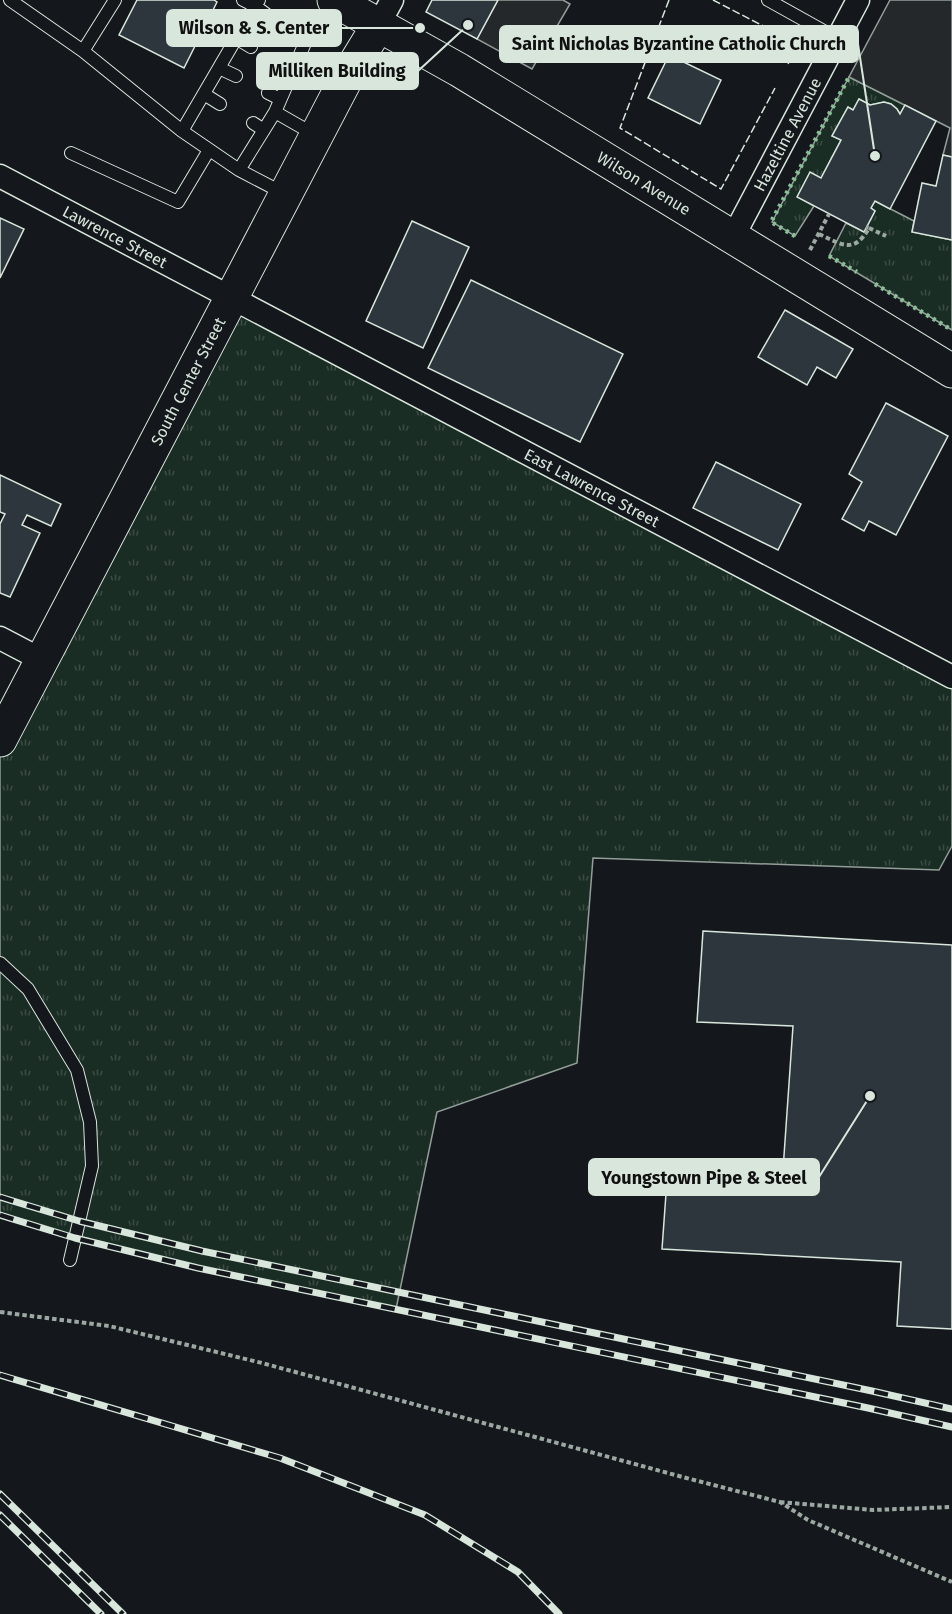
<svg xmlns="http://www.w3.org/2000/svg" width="952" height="1614" viewBox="0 0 952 1614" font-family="'Fira Sans',sans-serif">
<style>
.grass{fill:url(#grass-tufts);stroke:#939e99;stroke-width:1.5}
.parking{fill:#24282b;stroke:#939e99;stroke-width:1.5}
.building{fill:#2c363c;stroke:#d8e6dc;stroke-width:1.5}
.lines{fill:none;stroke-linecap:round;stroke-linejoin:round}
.lane-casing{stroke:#d8e6dc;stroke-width:14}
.street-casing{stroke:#d8e6dc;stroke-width:25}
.secondary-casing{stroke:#d8e6dc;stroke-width:35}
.path{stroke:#9da8a2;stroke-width:4;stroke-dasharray:4.5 3;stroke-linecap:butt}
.lane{stroke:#14181c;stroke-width:12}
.street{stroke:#14181c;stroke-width:22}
.secondary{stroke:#14181c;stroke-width:33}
.rail-casing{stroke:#d8e6dc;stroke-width:7}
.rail{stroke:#14181c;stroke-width:4.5;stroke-dasharray:14;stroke-linecap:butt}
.hedge{stroke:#8ac095;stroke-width:4.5;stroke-dasharray:3 4.5;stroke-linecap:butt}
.fence{stroke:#d8e6dc;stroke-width:1.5;stroke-dasharray:8 3;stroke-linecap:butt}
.labels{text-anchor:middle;stroke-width:4.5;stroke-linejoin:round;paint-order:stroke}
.street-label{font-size:16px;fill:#d8e6dc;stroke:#14181c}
.leader{fill:none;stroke:#d8e6dc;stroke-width:2}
.callout-dot{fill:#d8e6dc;stroke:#14181c;stroke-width:2}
.callout{fill:#d8e6dc;stroke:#d8e6dc;stroke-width:2}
.callout-label{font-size:18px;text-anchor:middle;font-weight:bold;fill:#111}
</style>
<defs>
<pattern id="grass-tufts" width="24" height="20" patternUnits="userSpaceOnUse" patternTransform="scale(1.5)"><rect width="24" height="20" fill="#1a2d24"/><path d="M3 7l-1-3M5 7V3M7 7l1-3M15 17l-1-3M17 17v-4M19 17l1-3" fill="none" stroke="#3b4b43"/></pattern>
</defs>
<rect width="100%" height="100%" fill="#14181c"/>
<path class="grass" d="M849 77 905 105 900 114 897 109 891 104 884 102 870 105 859 99 853 110 848 107 832 136 841 140 821 178 798 197 814 206 795 236 772 222Z
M875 201 914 221 912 232 952 240V330L829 256 846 223 864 232 875 211 871 208Z
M232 298 952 677V846L939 870 593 858 577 1063 437 1112 396 1309 198 1268 75 1238 0 1215V740Z"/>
<path class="parking" d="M498 0H563L570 4 532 69 477 39Z
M890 0H952V157L943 155 950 128 849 77Z"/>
<path class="building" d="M137 0H214L217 2 184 68 119 35Z
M432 0H498L477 39 426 12Z
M669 55 721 80 700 124 648 98Z
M859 99 870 105 884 102 891 104 897 109 900 114 905 105 936 121 890 209 875 201 871 208 875 211 864 232 797 197 810 172 821 178 841 140 832 136 848 107 853 110Z
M943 155 952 157V240L912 232 922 183 936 186Z
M0 218 24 229 0 278Z
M412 221 469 247 423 348 366 321Z
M471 280 623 354 580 442 428 368Z
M785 310 853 349 836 378 817 367 807 385 758 357Z
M886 403 948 436 896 535 869 521 864 531 842 519 862 482 849 474Z
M716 462 801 504 778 550 693 508Z
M0 475 61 504 51 526 27 515 22 525 40 533 10 597 0 593V524L5 514 0 512Z
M703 931 952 945V1329L897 1326 901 1262 662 1249 668 1166 783 1170 793 1026 697 1022Z"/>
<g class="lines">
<defs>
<path id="lane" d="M10 0 83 51 182 131
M243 0 255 6 182 131 239 170 285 194
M259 0 255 6 305 43 275 112
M768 0 838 39
M236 38 251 47
M83 51 115 0
M219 68 236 76
M268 93 280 99
M204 94 220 104
M253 123 264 130
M71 153 178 202 209 150
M239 170 275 112 317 136
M0 963 28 989 77 1070 90 1122 92 1166 70 1260"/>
<g id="street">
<path d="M379 24 392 0"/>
<path id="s1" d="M0 176 952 677"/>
<path id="s2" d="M733 237 858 0"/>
<path d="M0 638 42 660"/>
</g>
<g id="secondary">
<path id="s3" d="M334 0 459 70 952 371"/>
<path id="s4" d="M0 740 348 75 379 24"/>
</g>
</defs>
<use href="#lane" class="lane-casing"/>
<use href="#street" class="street-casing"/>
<use href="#secondary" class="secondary-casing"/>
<path class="path" d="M869 228 886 236
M819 234C841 244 854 255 869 228L866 227
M810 250 829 214
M0 1312 109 1326 262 1363 690 1479 780 1502 808 1520 952 1582
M780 1502 873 1510 952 1507"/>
<use href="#lane" class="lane"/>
<use href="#street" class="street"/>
<use href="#secondary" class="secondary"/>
<defs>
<path id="rail" d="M0 1197 79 1221 202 1251 872 1391 952 1409
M0 1215 75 1238 198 1268 868 1408 952 1427
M0 1375 280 1458 425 1515 518 1572 559 1614
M0 1494 123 1614
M0 1515 101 1614"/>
</defs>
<use href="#rail" class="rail-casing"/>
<use href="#rail" class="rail"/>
<path class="hedge" d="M795 236 771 222 849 77
M829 256 857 272
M875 284 952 330"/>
<path class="fence" d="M669 0 620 128 721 189 775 88
M713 0 798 44 787 66"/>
</g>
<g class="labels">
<g class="street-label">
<text dy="6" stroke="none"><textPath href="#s2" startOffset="116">Hazeltine Avenue</textPath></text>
<text dy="6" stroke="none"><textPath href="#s3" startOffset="360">Wilson Avenue</textPath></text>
<text dy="6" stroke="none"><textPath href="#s1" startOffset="130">Lawrence Street</textPath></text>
<text dy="6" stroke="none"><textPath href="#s4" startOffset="405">South Center Street</textPath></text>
<text dy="6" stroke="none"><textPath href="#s1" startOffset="669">East Lawrence Street</textPath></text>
</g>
</g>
<path class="leader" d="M420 28L341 28M875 156L858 44M468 25L418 71M870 1096L819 1177"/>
<g class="callout-dot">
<circle cx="420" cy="28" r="6"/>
<circle cx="875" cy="156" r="6"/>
<circle cx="468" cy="25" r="6"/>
<circle cx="870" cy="1096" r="6"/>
</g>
<g class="callout">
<rect x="167" y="10" width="174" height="36" rx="6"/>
<rect x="500" y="26" width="358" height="36" rx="6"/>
<rect x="257" y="53" width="161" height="36" rx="6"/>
<rect x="589" y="1159" width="230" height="36" rx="6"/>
</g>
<g class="callout-label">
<text x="254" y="34">Wilson &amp; S. Center</text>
<text x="679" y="50">Saint Nicholas Byzantine Catholic Church</text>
<text x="337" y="77">Milliken Building</text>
<text x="704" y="1184">Youngstown Pipe &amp; Steel</text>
</g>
</svg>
